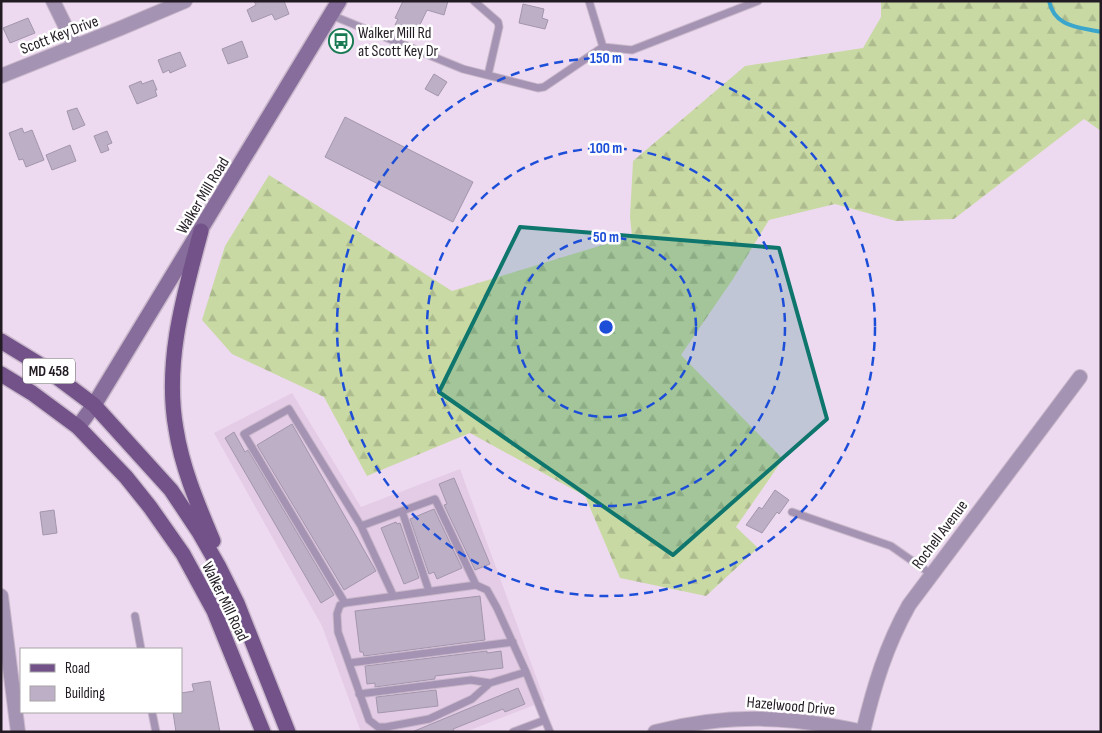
<svg xmlns="http://www.w3.org/2000/svg" width="1102" height="733" viewBox="0 0 1102 733" font-family="'Sofia Sans Condensed',sans-serif">
<style>
.built{fill:#e4cbe6}
.forest{fill:url(#forest-firs)}
.lines{fill:none;stroke-linecap:round;stroke-linejoin:round}
.stream{stroke:#3ba6cc;stroke-width:4}
.building{fill:#bdafc6;stroke:#a396ac}
.lane-casing{stroke:#c9b8cb;stroke-width:9}
.street-casing{stroke:#c9b8cb;stroke-width:16}
.secondary-casing{stroke:#c9b8cb;stroke-width:18}
.primary-casing{stroke:#c9b8cb;stroke-width:18}
.lane{stroke:#a593b3;stroke-width:7}
.street{stroke:#a593b3;stroke-width:14}
.secondary{stroke:#876d9b;stroke-width:15}
.primary{stroke:#725289;stroke-width:15}
.marked{fill:#0f766e;fill-opacity:0.2;stroke:#0f766e;stroke-width:4;stroke-linejoin:round}
.ring{fill:none;stroke:#1d4ed8;stroke-width:2.5;stroke-dasharray:9 6}
.labels{text-anchor:middle;stroke-width:5;stroke-linejoin:round;paint-order:stroke}
.shield{fill:#fff;stroke:#645f65;stroke-width:1}
.shield-label{font-size:15px;font-weight:bold;fill:#221b23}
.poi-label{font-size:16px;fill:#221b23;stroke:#fff;text-anchor:start}
.street-label{font-size:16px;fill:#221b23;stroke:#fff}
.centre{fill:#1d4ed8;stroke:#fff;stroke-width:2.5}
.ring-label{font-size:15px;text-anchor:middle;font-weight:bold;fill:#1d4ed8;stroke:#fff;stroke-width:5;stroke-linejoin:round;paint-order:stroke}
</style>
<defs>
<pattern id="forest-firs" width="22" height="20" patternUnits="userSpaceOnUse" patternTransform="scale(1.25)"><rect width="22" height="20" fill="#c8d9a4"/><path d="M5 1l3.5 6h-7zM16 11l3.5 6h-7z" fill="#acba8d"/></pattern>
</defs>
<rect width="100%" height="100%" fill="#eedaf0"/>
<path class="built" d="M292 393 361 507 460 469 545 701 465 732H361L322 626 214 433Z"/>
<path class="forest" d="M881 1H1101V131L1084 119 954 219 896 221 835 204 769 220 733 279 681 355 783 459 736 527 758 548 706 596 620 578 585 496 470 433 367 476 324 397 232 354 202 320 225 246 269 175 452 291 632 236 630 217 633 161 745 66 863 48 881 17Z"/>
<g class="lines">
<path class="stream" d="M1049 1C1055 28 1079 27 1101 32"/>
</g>
<path class="building" d="M254 1H284L289 14 275 20 272 14 252 22 247 10 256 5Z
M403 1H448L444 15 427 10 416 33 395 25 398 19 395 18Z
M523 4 544 9 542 18 548 20 545 29 519 23Z
M28 18 35 33 10 43 3 28Z
M242 41 248 57 228 64 222 49Z
M180 52 186 66 170 73 169 70 163 73 158 60Z
M434 74 447 82 438 96 425 89Z
M153 80 157 90H155L157 96 137 104 129 86 141 81 142 84Z
M77 108 85 125 73 130 67 111Z
M345 117 473 182 453 222 325 157Z
M22 128 24 133 32 130 44 160 26 167 23 159 19 160 9 133Z
M107 131 112 143 107 145 109 150 101 153 94 136Z
M70 145 76 161 52 170 46 155Z
M292 424 376 571 344 590 257 445Z
M234 432 245 452 248 450 334 595 321 603 225 438Z
M454 478 490 564 475 570 444 505 447 504 439 484Z
M775 490 789 500 779 514 777 512 762 533 746 525 759 507 762 509Z
M434 509 462 568 437 579 434 572 429 574 410 519Z
M54 510 57 533 43 535 40 512Z
M396 522 397 524 400 523 419 578 404 584 381 528Z
M480 596 485 640 364 656 363 652H360L355 611Z
M487 651V653L501 651 503 668 435 676V679L375 687V683L367 684 365 666Z
M210 681 220 732H176L173 712H181V693L194 691 192 684Z
M518 688 525 704 505 712 503 709 453 729 454 732H412Z
M436 690 438 706 378 713 376 697Z"/>
<g class="lines">
<defs>
<path id="lane" d="M474 1 498 22 499 27 488 75
M589 1 603 47
M331 15 463 69 538 88 544 87 603 47 632 50 758 1
M402 511 429 591
M792 512 891 546 931 574
M361 526 435 499 476 585
M345 603 244 434 289 409 361 526 393 595
M135 616 141 649
M349 663 513 642
M526 672 490 683 472 699 429 719 386 727H378L369 720 338 632 337 614 340 605 345 603 476 585 487 590 497 608 526 672 545 720
M359 694 471 680 490 683
M152 712 156 732
M513 732 545 720 550 732"/>
<path id="street" d="M53 1 75 46
M1 76 121 28 185 1
M1 596 18 732
M655 732C729 713 790 716 864 732
M863 732C874 686 886 646 909 605L1080 377"/>
<path id="secondary" d="M78 427 94 405 339 1"/>
<path id="primary" d="M201 231C184 295 164 362 176 429 182 468 198 505 213 541
M1 341 42 366 94 405 171 490 199 532 219 567 237 603 288 732
M1 374 32 393 78 427 126 477 150 507 183 554 214 611 263 732"/>
</defs>
<use href="#lane" class="lane-casing"/>
<use href="#street" class="street-casing"/>
<use href="#secondary" class="secondary-casing"/>
<use href="#primary" class="primary-casing"/>
<use href="#lane" class="lane"/>
<use href="#street" class="street"/>
<use href="#secondary" class="secondary"/>
<use href="#primary" class="primary"/>
</g>
<path class="marked" d="M520 227 779 248 827 419 673 555 439 392Z"/>
<g class="ring">
<circle cx="606" cy="327" r="90"/>
<circle cx="606" cy="327" r="179"/>
<circle cx="606" cy="327" r="269"/>
</g>
<defs>
<symbol id="bus-ring" viewBox="-11 -11 22 22"><circle r="9.5" fill="#fff" stroke="#187a52" stroke-width="1.5"/><path d="M-5-6H5V4H4V6H2V4H-2V6H-4V4H-5ZM-3.5-4V0h7V-4ZM-3.5 1.2v1.5H-2V1.2ZM2 1.2v1.5H3.5V1.2Z" fill="#187a52"/></symbol>
</defs>
<g fill-rule="evenodd">
<use href="#bus-ring" x="327" y="27" width="28" height="28"/>
</g>
<g class="labels">
<rect class="shield" x="23" y="358.5" width="52" height="25" rx="4"/>
<g class="shield-label">
<text x="49" y="376">MD 458</text>
</g>
<g class="poi-label">
<text x="358" y="38">Walker Mill Rd<tspan x="358" dy="18">at Scott Key Dr</tspan></text>
</g>
<g class="street-label">
<text transform="translate(59 34) rotate(-21)" y="6">Scott Key Drive</text>
<text transform="translate(202 195) rotate(-59)" y="6">Walker Mill Road</text>
<text transform="translate(939 534) rotate(-53)" y="6">Rochell Avenue</text>
<text transform="translate(226 601) rotate(64)" y="6">Walker Mill Road</text>
<text transform="translate(791 705) rotate(5)" y="6">Hazelwood Drive</text>
</g>
</g>
<circle cx="606" cy="327" r="8" class="centre"/>
<g class="ring-label">
<text x="606" y="63">150 m</text>
<text x="606" y="153">100 m</text>
<text x="606" y="242">50 m</text>
</g>
<rect width="1102" height="733" fill="none" stroke="#221b23" stroke-width="5"/>
<rect x="20" y="648" width="162" height="65" fill="#ffffff" stroke="#a7a4a7"/>
<rect x="30" y="664" width="25" height="8" fill="#725289" stroke="#a7a4a7"/>
<text x="65" y="673" font-size="15" fill="#221b23">Road</text>
<rect x="30" y="686" width="25" height="15" fill="#bdafc6" stroke="#a7a4a7"/>
<text x="65" y="698" font-size="15" fill="#221b23">Building</text>
</svg>
